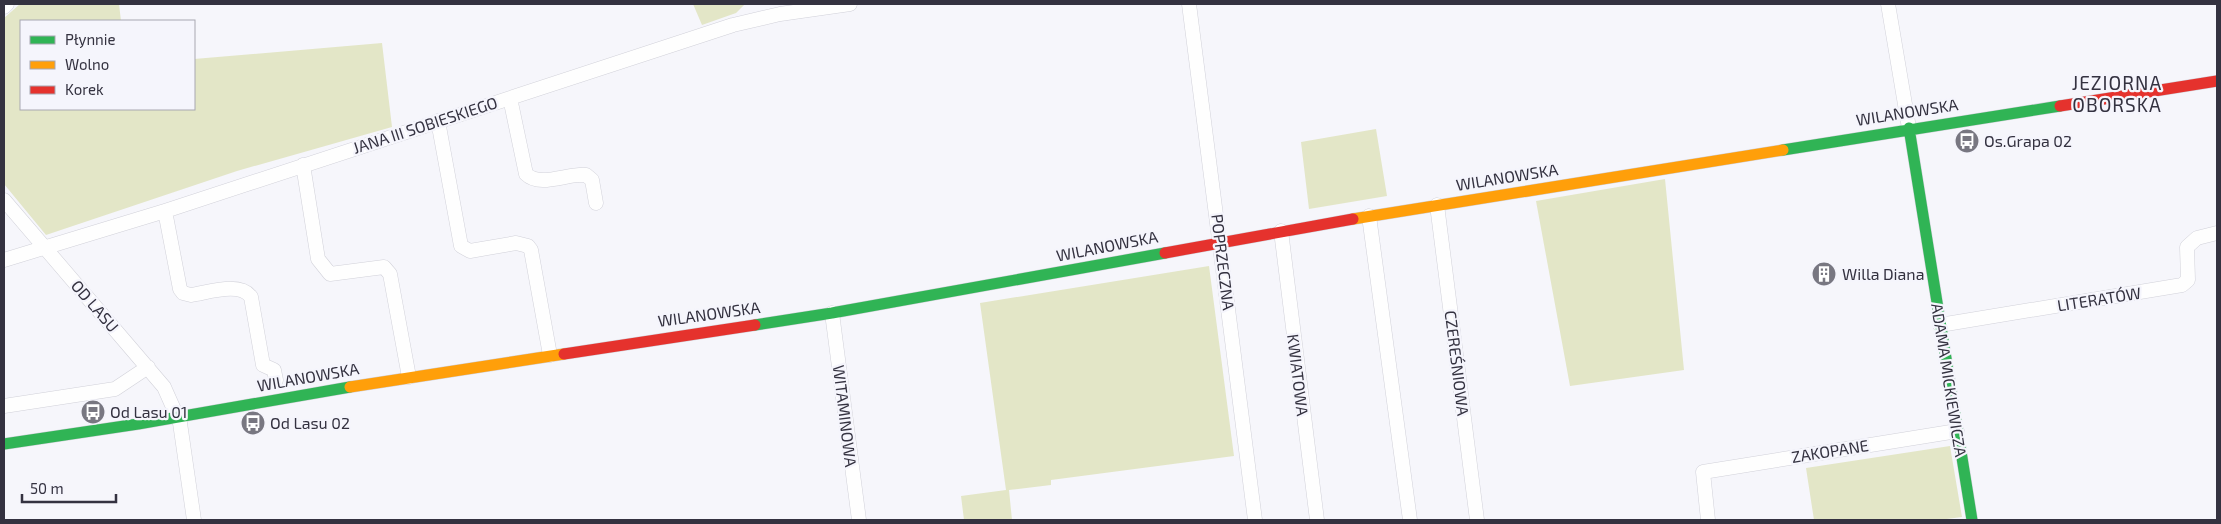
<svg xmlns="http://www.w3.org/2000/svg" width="2221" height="524" viewBox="0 0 2221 524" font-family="'Exo 2',sans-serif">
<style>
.green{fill:#e3e6c7}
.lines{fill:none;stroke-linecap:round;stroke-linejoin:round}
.street-casing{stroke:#d1d1d9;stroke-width:15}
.fast-casing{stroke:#d1d1d9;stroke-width:12}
.slow-casing{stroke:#d1d1d9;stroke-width:12}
.jam-casing{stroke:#d1d1d9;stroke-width:12}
.street{stroke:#fefefe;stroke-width:14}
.fast{stroke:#30b455;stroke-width:11}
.slow{stroke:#ff9f0a;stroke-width:11}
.jam{stroke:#e5322d;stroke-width:11}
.labels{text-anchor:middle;stroke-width:4.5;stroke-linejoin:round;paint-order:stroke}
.street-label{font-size:16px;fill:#343240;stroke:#f5f5fc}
.poi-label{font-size:16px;fill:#343240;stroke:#f5f5fc;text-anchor:start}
.quarter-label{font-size:19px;letter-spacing:1px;fill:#343240;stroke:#f5f5fc}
</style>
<rect width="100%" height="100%" fill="#f6f6fb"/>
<path class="green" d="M20 4H119L121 21H21V109H194V59L382 43 392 127 237 171 46 235 4 184V18Z
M693 4H745L736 13 702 25Z
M1376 129 1387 196 1309 209 1301 142Z
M1665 179 1684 370 1570 386 1536 201Z
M1209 266 1234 456 1051 480V485L1009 490 1012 520H964L961 496 1006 490 980 303Z
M1950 446 1962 517 1939 520H1814L1806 468Z"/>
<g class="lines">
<defs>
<path id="street" d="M1189 4 1255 520
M1888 4 1909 128
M4 7 7 4
M510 98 526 174C540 188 568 173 586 175L592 180 596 203
M438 121 461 246 470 251 516 243 528 246 531 250 550 355
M303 165 318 259 330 274 384 267 390 274 409 377
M4 200 164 387 180 423 194 520
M1437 205 1477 520
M165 211 180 289 183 293 191 295C207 293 240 281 251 297L263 365 274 370 276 380
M1369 216 1410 520
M1281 231 1317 520
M4 260 165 211 733 25 780 14 850 4
M832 313 859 520
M1940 325 2182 285 2188 280 2187 247 2197 238 2217 233
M4 406 115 389 148 367
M1708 520 1703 472 1957 431"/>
<path id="fast" d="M1909 128 1972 520
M1783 150 2060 106
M755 325 832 313 1165 253
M4 444 138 424 350 387"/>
<path id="slow" d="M1353 219 1783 150
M350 387 564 354"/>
<path id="jam" d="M2060 106 2217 81
M1165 253 1353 219
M564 354 755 325"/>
</defs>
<use href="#street" class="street-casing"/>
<use href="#fast" class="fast-casing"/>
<use href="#slow" class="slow-casing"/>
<use href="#jam" class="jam-casing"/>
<use href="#street" class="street"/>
<use href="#fast" class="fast"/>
<use href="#slow" class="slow"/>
<use href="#jam" class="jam"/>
</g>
<defs>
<symbol id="bus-disc" viewBox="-11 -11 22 22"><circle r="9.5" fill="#787781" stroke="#f5f5fc"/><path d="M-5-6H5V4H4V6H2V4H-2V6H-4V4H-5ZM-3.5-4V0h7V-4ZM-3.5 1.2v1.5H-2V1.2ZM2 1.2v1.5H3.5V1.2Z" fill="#fff"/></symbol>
<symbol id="building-disc" viewBox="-11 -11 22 22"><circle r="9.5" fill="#787781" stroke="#f5f5fc"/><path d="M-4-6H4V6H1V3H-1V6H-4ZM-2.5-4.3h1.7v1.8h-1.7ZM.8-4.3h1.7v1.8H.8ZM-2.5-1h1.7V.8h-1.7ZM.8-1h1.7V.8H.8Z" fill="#fff"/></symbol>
</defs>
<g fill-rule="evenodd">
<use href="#bus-disc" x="1953" y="127" width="28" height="28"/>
<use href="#building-disc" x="1810" y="260" width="28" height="28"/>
<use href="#bus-disc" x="79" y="398" width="28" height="28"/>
<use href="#bus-disc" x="239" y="409" width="28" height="28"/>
</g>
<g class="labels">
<g class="street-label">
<text transform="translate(1907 112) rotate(-9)" y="6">WILANOWSKA</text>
<text transform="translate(425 125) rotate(-18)" y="6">JANA III SOBIESKIEGO</text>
<text transform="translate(1507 177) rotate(-9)" y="6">WILANOWSKA</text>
<text transform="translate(1107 246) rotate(-11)" y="6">WILANOWSKA</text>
<text transform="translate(1223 262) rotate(83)" y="6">POPRZECZNA</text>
<text transform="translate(2099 299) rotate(-9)" y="6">LITERATÓW</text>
<text transform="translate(95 306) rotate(49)" y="6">OD LASU</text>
<text transform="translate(709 314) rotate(-8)" y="6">WILANOWSKA</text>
<text transform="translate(1457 363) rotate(83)" y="6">CZEREŚNIOWA</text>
<text transform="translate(1298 375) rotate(83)" y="6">KWIATOWA</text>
<text transform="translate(308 377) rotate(-10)" y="6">WILANOWSKA</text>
<text transform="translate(1949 380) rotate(81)" y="6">ADAMA MICKIEWICZA</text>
<text transform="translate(845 416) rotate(83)" y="6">WITAMINOWA</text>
<text transform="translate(1830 451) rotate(-9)" y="6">ZAKOPANE</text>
</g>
<g class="poi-label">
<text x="1984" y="147">Os.Grapa 02</text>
<text x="1842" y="280">Willa Diana</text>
<text x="110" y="418">Od Lasu 01</text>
<text x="270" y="429">Od Lasu 02</text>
</g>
<g class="quarter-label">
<text x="2117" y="90">JEZIORNA<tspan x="2117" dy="22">OBORSKA</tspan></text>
</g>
</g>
<rect width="2221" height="524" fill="none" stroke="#343240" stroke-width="10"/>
<rect x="20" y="20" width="175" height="90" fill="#f5f5fc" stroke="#a8a7b1"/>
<rect x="30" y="36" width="25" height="8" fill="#30b455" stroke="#a8a7b1"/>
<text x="65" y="45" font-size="15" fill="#343240">Płynnie</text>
<rect x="30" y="61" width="25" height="8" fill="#ff9f0a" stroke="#a8a7b1"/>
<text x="65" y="70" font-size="15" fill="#343240">Wolno</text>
<rect x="30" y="86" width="25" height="8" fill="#e5322d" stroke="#a8a7b1"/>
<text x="65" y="95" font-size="15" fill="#343240">Korek</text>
<path d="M22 494v8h94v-8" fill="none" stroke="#343240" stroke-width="2.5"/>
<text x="30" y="494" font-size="15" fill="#343240" stroke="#f5f5fc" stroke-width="4" paint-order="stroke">50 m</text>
</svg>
